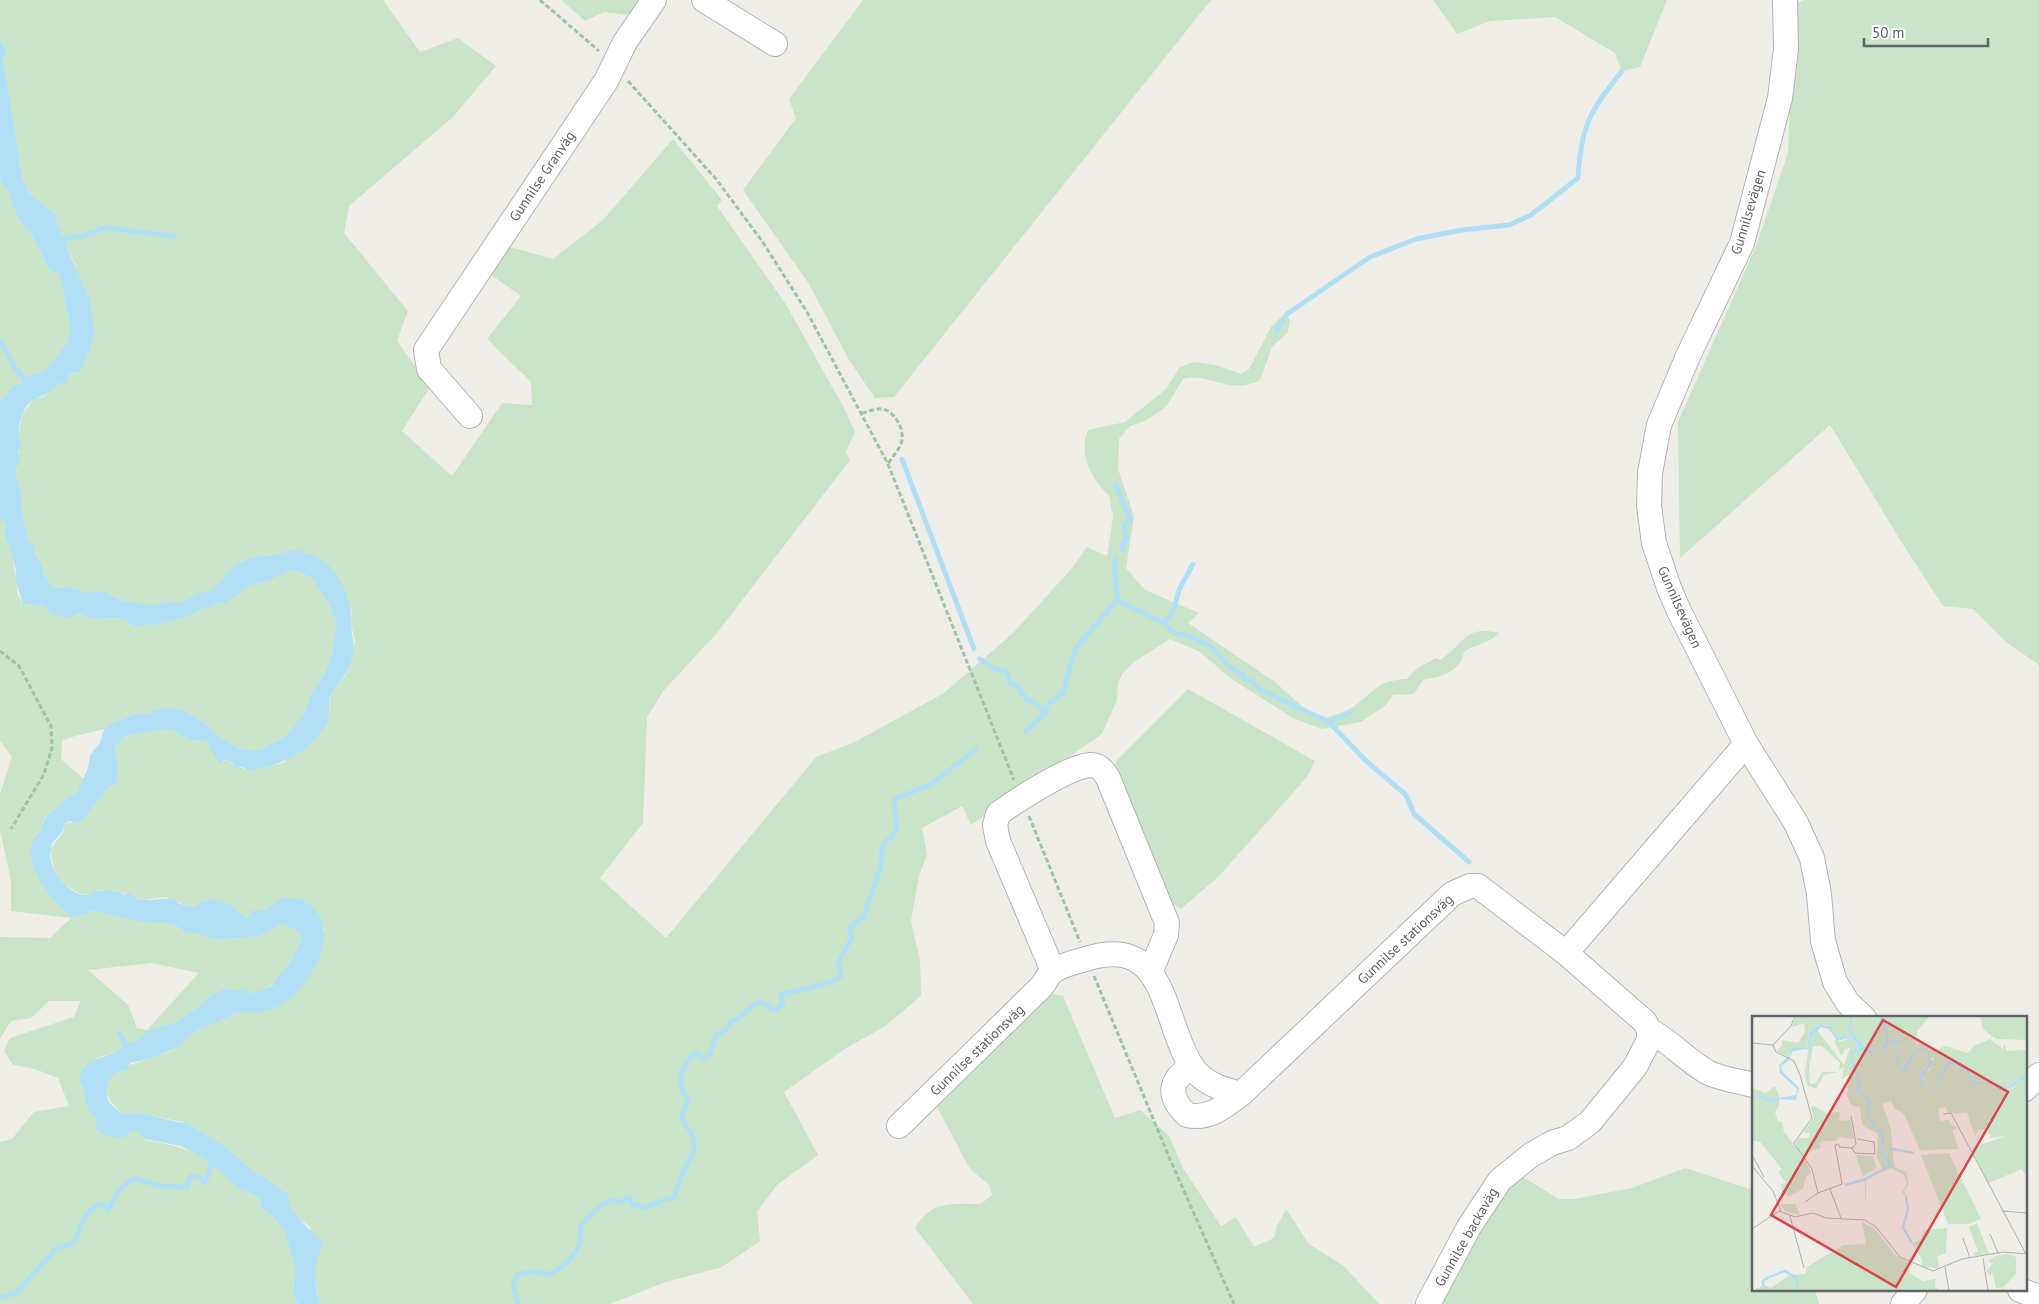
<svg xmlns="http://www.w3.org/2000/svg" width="2039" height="1304" viewBox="0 0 2039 1304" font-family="'PT Sans',sans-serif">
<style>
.green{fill:#cae4c7;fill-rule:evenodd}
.water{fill:#b1e0f6}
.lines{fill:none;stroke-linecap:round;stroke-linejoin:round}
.stream{stroke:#b1e0f6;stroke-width:5}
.minor-casing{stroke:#b2b5b8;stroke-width:26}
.path{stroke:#a1c4a7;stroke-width:3;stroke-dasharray:5 2.5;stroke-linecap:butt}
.minor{stroke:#fff;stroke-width:24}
.labels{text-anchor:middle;stroke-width:4;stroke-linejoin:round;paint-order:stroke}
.street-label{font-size:14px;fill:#5f6366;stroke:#fff}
.inset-river{fill:none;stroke:#b1e0f6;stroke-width:2.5}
.inset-road{fill:none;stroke:#b1b2b0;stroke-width:1}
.view{fill:#d7464b;fill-opacity:0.15;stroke:#d7464b;stroke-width:2.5}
.inset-edge{fill:none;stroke:#5f6366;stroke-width:2.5}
</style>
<rect width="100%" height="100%" fill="#efede8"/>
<path class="green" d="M0 0H383L420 52 458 38 496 66 453 117 349 206 344 233 408 311 397 341 430 387 402 431 452 476 502 403 532 405 531 382 487 339 521 296 490 274 504 245 553 259 603 220 673 139 722 200 717 206 785 303 843 406 855 432 846 452 850 460 717 633 664 690 647 717 643 823 600 878 666 938 816 757 855 742 944 693 1013 633 1073 567 1087 547 1107 556 1113 517 1109 495C1091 480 1078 452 1088 430L1125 422 1166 389 1179 368 1193 362 1216 365 1241 374 1249 369 1271 327 1285 313 1290 320 1288 332 1272 347 1260 380C1228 396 1212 372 1183 379L1166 407 1145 421 1130 426 1119 439 1118 469 1134 516 1126 568 1145 590 1199 613 1188 623 1275 682 1304 708 1327 718C1335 714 1345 712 1353 707 1374 692 1377 680 1407 679L1416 669 1436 658 1440 660C1466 643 1463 625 1499 633 1489 644 1477 643 1464 652 1459 673 1442 676 1423 680L1414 694 1393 695 1386 705 1361 722 1322 729 1293 718 1233 680 1200 652 1170 639 1134 662 1122 674 1118 683 1117 700 1102 734 971 825 962 806 922 828 927 854 919 876 911 921 920 960 921 996 884 1027 846 1048 784 1092 818 1155 777 1185 757 1212 760 1241 722 1267 666 1282 610 1304H320L314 1274 317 1254 310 1227 296 1216 287 1200 288 1194 264 1177 254 1172 224 1145 186 1123 145 1114 121 1113C73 1066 155 1063 180 1046 184 1043 186 1038 190 1035 203 1026 218 1022 232 1016L235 1012C248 1010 259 1013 272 1009L325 928 265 911 248 917 242 916 225 903 208 900 190 907 166 897 144 900 113 890H100L88 895 79 893 63 884 54 870 50 849 63 833 64 824 83 820 108 788 117 782 118 766 115 748 122 738 133 734 170 729 192 741 204 740 223 762 225 760 248 771 283 763 329 718 330 695 345 676 352 659 355 640 351 625 352 613 347 597 296 549 279 554 254 557 234 565 213 590 201 592 179 603 172 601 152 605 121 600 105 592H84L71 587 57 588 51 585 42 570V564L34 554V544L28 541C27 525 18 506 22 492L15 478 20 446 18 440 22 415 34 399 43 397 58 383 74 372H81L95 335 75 264 56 224 57 216 30 194 22 177 8 86 3 63 6 49 0 39Z
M561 0H642L632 15 604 12 585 21Z
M863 0H1211L894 397 875 398 849 360 809 284 743 190 796 118 789 99Z
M1433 0H1667L1640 67 1622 71 1615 53 1555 17 1490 21 1457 34Z
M1804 0H2039V665L2006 642 1973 609 1943 606 1904 546 1830 425 1680 558 1678 422 1756 246 1788 153 1794 4Z
M0 178 3 187 9 191 10 200 20 222 30 232 49 269 59 274 71 329 67 342 45 371 27 376 21 383 13 385 0 402Z
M0 514 6 526 4 533 13 559 18 595 23 604 46 606 95 619 123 618 135 627C143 625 149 626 155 625 170 623 183 619 197 612 204 608 209 609 215 604L227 603 231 597 237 596 247 587 271 580 286 572 297 571 312 578 329 603 336 623 332 653 324 674 311 693 305 711 285 737 257 751 238 748 218 736 207 725 189 713 171 707 154 710 146 714 138 713 114 722 104 729 75 736 62 741 61 759 84 779C82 784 80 790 77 794 66 808 42 808 42 830L36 834 72 918 93 911 146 923H169L180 928 185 934 190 932 219 940 242 938 260 936 281 924 298 931 302 938C293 958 276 992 252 994 244 994 233 990 225 988L209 996 201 1005 172 1024 161 1026 147 1032 133 1043H126L116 1052 97 1058 83 1086 86 1093 85 1100 97 1120 130 1131H137L144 1140C170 1144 194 1149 215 1166 230 1179 240 1190 258 1197L262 1209 273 1217 284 1230 295 1267 293 1294 298 1304H0V1142L12 1139 34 1112 69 1106 58 1078 35 1069 13 1065 4 1051 10 1038 74 1017 81 1001H49L31 1018 11 1021 0 1039V937L50 938 71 918 11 911V881L0 830V794L12 757 0 741ZM152 963 199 973 147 1030 137 1028 128 1005 88 970Z
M1188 689 1315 761 1307 777 1219 876 1181 909 1169 901 1114 772 1117 760Z
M1053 994 1063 996 1115 1118 1140 1110 1169 1136 1183 1168 1221 1226 1236 1217 1254 1247 1274 1238 1276 1228 1286 1209 1309 1244 1344 1266 1379 1304H973L915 1228C932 1200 951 1204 981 1204L992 1195 989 1185 970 1169 937 1107 1043 999Z
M1685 1168 1753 1190V1290H1815L1819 1304H1438L1492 1198 1521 1176 1559 1199H1574L1632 1188Z"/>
<path class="water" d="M0 39 6 49 3 63 8 86 22 177 30 194 57 216 56 224 61 227V235L66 238V245L90 301 95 335 81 372H74L68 376 67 383H58C51 394 45 394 35 399 21 406 15 433 21 446L18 452 21 460C12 473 16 480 22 492 18 506 27 525 28 541L34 544V554L42 564V570L51 585 57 588 71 587 84 592H105L121 600 152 605 172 601 179 603 201 592 213 590 234 565 254 557 279 554 296 549C305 553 318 556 327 563 339 574 350 597 351 614 352 618 351 621 351 625 352 637 356 647 352 659 348 673 339 683 331 694 327 701 331 713 328 720 313 752 280 766 248 771L242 767 236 768 233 763 225 760 220 763C213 756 212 747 204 740L192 741 170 729 133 734 122 738 115 748 118 766 117 782 108 788 83 820 78 823 70 821 64 824C63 837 54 837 51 847 45 866 67 896 88 895 91 894 95 891 99 891 108 889 117 890 125 895L130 893C141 906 159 896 174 899L178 903 190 907C196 906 202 901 208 900 220 898 236 907 243 916L248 917 252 910 265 911 281 898C288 898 298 898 304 901 345 924 315 980 287 1001 279 1007 264 1013 254 1013 247 1013 243 1011 235 1012L232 1016 200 1029 188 1037 181 1046 152 1058 130 1063 126 1071 120 1070C109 1076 103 1089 109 1101 111 1106 118 1110 121 1113L145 1114 177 1122 186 1123 224 1145 254 1172 264 1177 288 1194C286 1211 312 1230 323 1243 313 1264 314 1282 320 1304H298L293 1294 295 1267 284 1230 273 1217 262 1209 258 1197 238 1188 214 1166H209L207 1160 181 1146 144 1139 137 1131H130L124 1138C113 1138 105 1136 96 1129L97 1120C94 1115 89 1112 87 1107 83 1098 87 1090 79 1081L82 1071 89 1062 116 1052 126 1043H133L146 1032 161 1026 172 1024 201 1005 209 996 225 988 237 991 245 988 251 994 272 986 275 980 289 964 302 938 298 931 281 924 260 936 242 938 219 940 190 932 185 934 180 928 169 923H146L93 911 72 918C66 910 58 905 52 898 38 880 17 847 42 830 42 812 61 809 68 796L76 795 88 768 90 755 100 743 104 729 114 722 138 713 146 714 154 710 171 707 189 713 207 725 218 736 238 748 257 751 285 737 305 711 311 693 324 674 332 653 336 623 329 604 312 578 297 571 286 572 271 580 247 587 237 596 231 598 227 603 215 604C209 609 204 608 197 612 183 619 170 623 155 625 149 626 143 625 135 627L123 618 95 619 77 614 71 618 50 614 46 606 23 604 15 579 16 571 13 559 4 533 6 526 0 516V402L13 385 21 383 27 376 45 371 67 342 71 329 59 274 49 269 30 232 20 222 10 200 9 191 3 187 0 178Z"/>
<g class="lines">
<path class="stream" d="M61 241 70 237 84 236 104 228 175 236
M1276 332 1287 314 1370 257 1416 239 1462 230 1509 225 1531 215 1578 178C1581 126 1590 111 1622 71
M0 340 15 368 28 383
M902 459 974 649
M1115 484 1130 519 1124 526 1127 538 1122 545 1123 549
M1117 600 1164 623 1174 633 1190 636 1213 648 1228 666 1242 674 1244 679 1252 681 1261 690 1329 722 1365 760 1406 795 1414 814 1469 862
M1164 623 1173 612 1179 590 1193 564
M980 659 995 669 1007 672 1010 683 1018 686 1028 702 1032 700 1045 713
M1329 722 1352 712
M1025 732 1045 713 1047 705 1063 693 1075 649 1117 600C1117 586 1114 573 1115 559
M119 1033 129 1049
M0 1298 16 1293 56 1249 75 1242C80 1226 84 1212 99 1204L108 1210 120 1189 134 1178 160 1186 187 1187 190 1176 198 1177 205 1183 213 1161
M518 1304 513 1284 519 1274 533 1272 551 1274C569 1262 584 1250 580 1226L600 1206 614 1199 620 1203 629 1197 633 1206 638 1205 645 1208C655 1205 663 1198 673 1198 678 1190 679 1180 683 1172 698 1146 699 1144 681 1118L688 1101C676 1083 679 1072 692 1055L698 1054 703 1058 709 1056 717 1034 728 1028 731 1022C747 1016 745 1008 761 1001L771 1009 777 1010 783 1003 781 994C797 991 831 985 841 976L838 963 852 937 849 928 863 917 881 867 882 846 897 830 894 800 933 783 976 749"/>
<defs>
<path id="minor" d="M704 0 775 44
M1785 0 1786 49 1780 98 1742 243 1688 356 1659 425 1650 473 1649 506 1654 543 1669 588 1679 611 1746 744 1796 823 1812 858 1819 894 1823 941 1835 982 1848 1003 1864 1018
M470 416 429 369 426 350 606 81 625 42 654 0
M1566 953 1746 744
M1053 971 998 841 995 825 998 814C1017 800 1068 767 1090 765 1099 764 1104 771 1108 778L1167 923 1166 935 1151 970
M1649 1030C1670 1041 1686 1060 1707 1072 1720 1079 1739 1081 1753 1085
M1192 1066C1169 1080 1167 1096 1187 1115 1209 1120 1223 1107 1241 1094L1452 894 1470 886H1478L1566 953 1645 1022 1649 1030V1040L1635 1067 1590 1122 1568 1138 1552 1143 1531 1155 1500 1180 1469 1227 1428 1304
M2025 1089 2039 1075
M899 1126 1042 986C1045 982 1049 974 1053 971 1062 965 1079 961 1089 958 1168 935 1162 1021 1192 1067 1204 1084 1222 1089 1241 1094
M2020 1290 2039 1297
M1903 1304 1915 1290"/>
</defs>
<use href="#minor" class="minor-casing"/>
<path class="path" d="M540 0 599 51
M628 81 716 179 762 241 807 312 888 464 1014 780
M862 413C868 412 876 408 882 409 895 411 906 431 901 444 898 451 892 457 888 464
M0 651 19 666 51 726 52 748 44 774 11 829
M1029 816 1080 942
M1094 976 1169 1157 1234 1304"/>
<use href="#minor" class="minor"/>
</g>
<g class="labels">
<g class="street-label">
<text transform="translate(542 176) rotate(-56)" y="5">Gunnilse Granväg</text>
<text transform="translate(1748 212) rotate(-73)" y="5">Gunnilsevägen</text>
<text transform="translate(1680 607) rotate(66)" y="5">Gunnilsevägen</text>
<text transform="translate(1405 939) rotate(-43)" y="5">Gunnilse stationsväg</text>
<text transform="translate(977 1050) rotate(-44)" y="5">Gunnilse stationsväg</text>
<text transform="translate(1466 1237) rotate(-60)" y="5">Gunnilse backaväg</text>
</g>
</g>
<g transform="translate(1752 1016)">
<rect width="275" height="275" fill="#efede8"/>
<path d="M44 0H178L165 15 164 31 168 26 183 35 193 30 216 37 222 30 238 23 251 33 252 28 255 35 275 34V61L269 60 256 71 227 66 220 63 214 50 197 45 188 56 185 73 178 74 170 60 178 54 182 41H177L174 32 164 34 150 53 147 47 148 24 142 23 137 30 123 35 112 31 103 19 84 21 77 10 68 8 57 17 54 33 39 32 36 41 25 35 30 30V24L46 27 53 16 52 7 40 11ZM228 0H275V24L244 23 231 13ZM64 13 92 49 98 32 93 33 89 40 78 15 82 24 88 26 100 21 109 34 120 38 147 26 145 48 152 56 166 34H172L179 47 169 57 168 64 180 76 187 74 189 60 197 48 214 54 216 63 223 68H238L253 74 262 72 268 64H274L275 162 270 153 236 167 220 136 222 131 254 120 239 122 235 113H228L223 120 215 96 204 98 196 96 193 91 186 93 188 105 197 104 199 109 205 111 201 115 206 133 168 134 152 98 142 92 139 85 130 88 139 112 142 151 155 156 156 170 152 174 155 182 150 176 155 168 152 159 139 152 114 163V181L113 184V162L130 153 125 141 126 118 110 109 108 91 100 90 95 80 97 58 90 63 92 51 87 54 88 47 70 30H61L57 53 58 68 64 67 70 56H86L72 59 64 73 55 69 53 55 58 23ZM23 70 27 79V90L23 96 26 106H30L32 116 42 129 47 132 44 128 47 122H57L58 117 51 116 62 102 59 91 62 90 75 97 88 96 87 105 98 104 102 123 88 121 83 125H72L67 127 69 132 55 136 51 140 59 157 54 160 51 173 37 180 30 178 29 168 34 167 26 156 30 153 8 126 0 124V72L14 77ZM197 137 229 203 217 208H196L169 139ZM104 139 121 140 125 152 111 160ZM28 188H43L48 199 33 195ZM110 206 123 213 143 239 157 247V257L171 265 184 263 183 271 188 275H0L12 269 19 272 38 259 54 258 55 251 91 229 114 228ZM225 207 237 238 222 240 221 237 226 235 217 211ZM195 212 194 237 185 241 188 253 170 250V243L160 227 169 224 172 214ZM256 238 264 241V258L251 271 244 272 241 257 237 259 235 255 241 247 236 245 243 240Z" fill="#cae4c7"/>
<path d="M68 8 79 11 84 21 103 19 112 31 123 35 136 30 142 23 148 24 147 47 150 53 164 32H174L181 47 170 62 178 74 185 73 188 56 197 45 214 50 220 63 227 66H238L256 71 269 60 275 61V65L268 64 262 71 251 74 238 68H223L216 63 214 54 198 48 189 60 187 74 180 76 168 64 169 57 179 47 172 34H166L153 55 150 56 144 48 147 26 119 38 109 34 100 21 85 25 77 13 69 11 59 21 57 33 41 35 36 45 29 50 31 56 47 72 44 84 28 83 20 87 5 81 0 82 4 78 20 83 44 79 45 73 28 57 27 49 37 40 39 32H55L57 17Z" fill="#b1e0f6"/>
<path class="inset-river" d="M100 18 97 13 100 0M110 33 101 36 99 42 108 67 104 74 117 83 116 102 130 117 131 128M134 33 132 30 136 24 132 6 134 0M140 133 162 137M129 134 141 152M93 169 114 163 137 150M154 180 156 193 151 211 160 227M7 273H12L11 265 17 261 33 255 44 262 46 275"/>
<path class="inset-road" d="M43 0 39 10 21 29 24 36 42 45 48 59 60 102 42 127 60 153 66 177 90 168 83 129 86 128 88 131M0 27 21 29M191 98 199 97 274 238M87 131 100 132 104 128 99 100M100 132 103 137 123 138 122 126 105 123M0 139 12 161M0 150 21 175 29 195M78 173 89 202M53 186 66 177M250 195 275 197M38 200 52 252M0 213 27 195 43 201 61 197 74 202 113 204 124 211 148 241 181 255 210 243 251 236 275 238M238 218 246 237M211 222 218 242M231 242 236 275M193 251 197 275"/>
<path class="view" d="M131 4 256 76 144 271 19 199Z"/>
<rect width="275" height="275" class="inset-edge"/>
</g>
<path d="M1864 38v8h124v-8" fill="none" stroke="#5f6366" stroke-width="2.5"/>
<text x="1872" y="38" font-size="15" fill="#5f6366" stroke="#ffffff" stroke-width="4" paint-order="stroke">50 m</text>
</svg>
